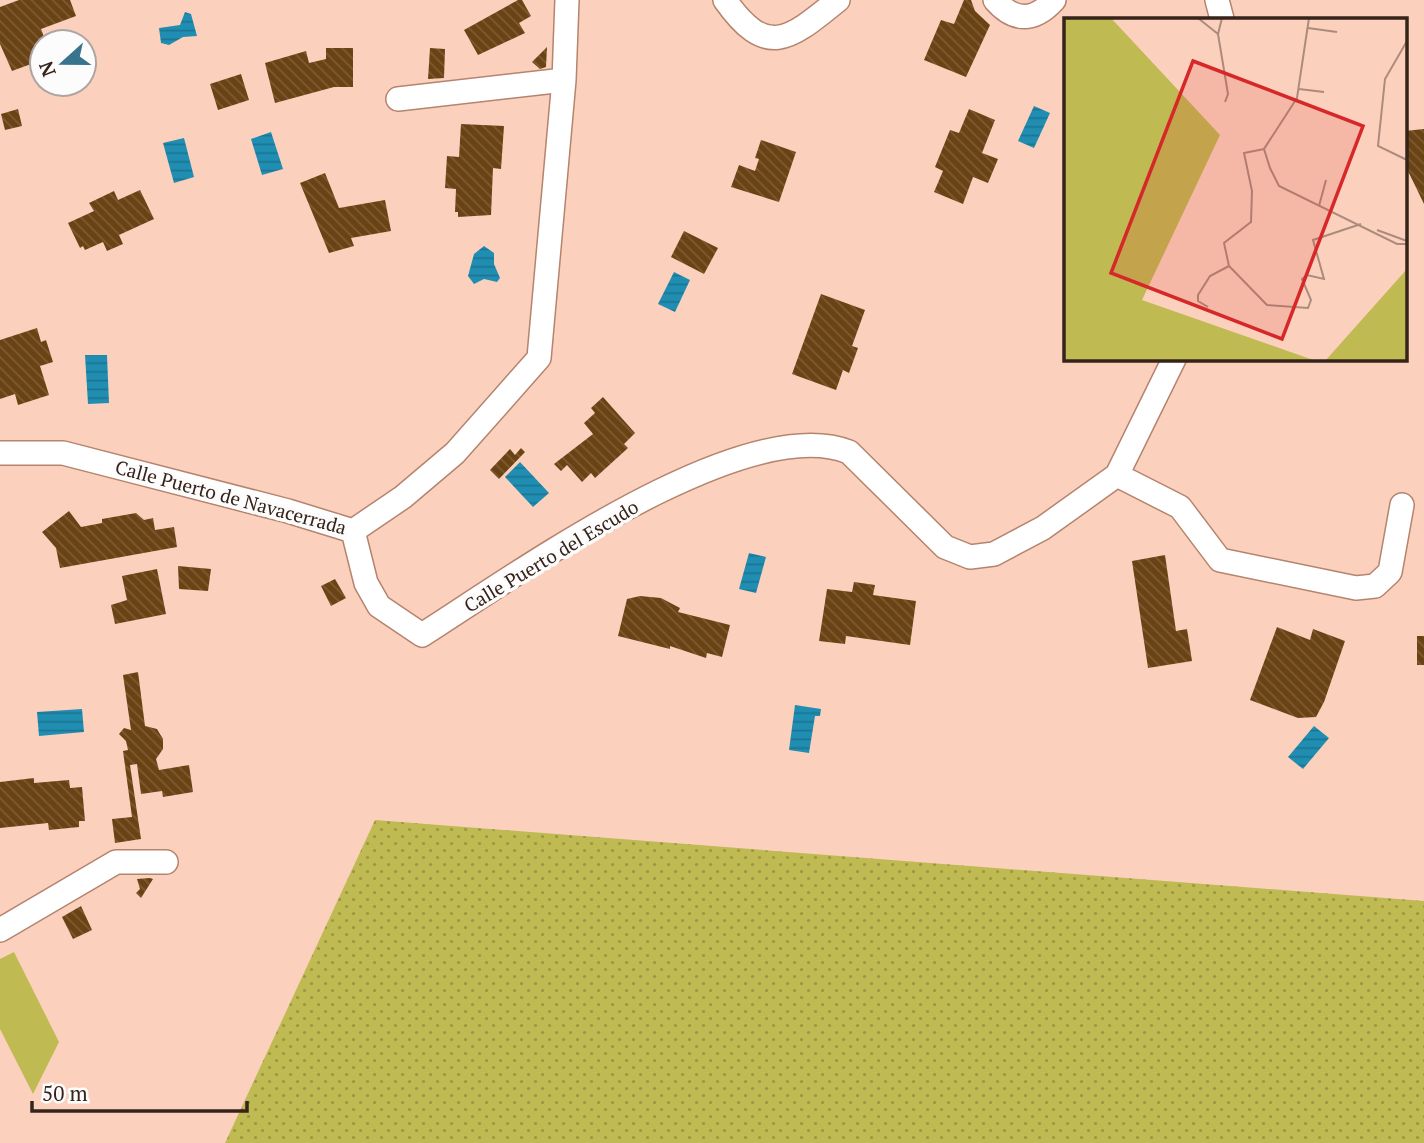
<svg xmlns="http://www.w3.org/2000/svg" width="1424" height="1143" viewBox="0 0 1424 1143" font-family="'PT Serif',serif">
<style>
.grass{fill:url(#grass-dots)}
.pitch{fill:#c0ba53}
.water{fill:url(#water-rules)}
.building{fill:url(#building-back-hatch)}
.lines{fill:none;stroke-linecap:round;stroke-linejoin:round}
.street-casing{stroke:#b4846e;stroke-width:26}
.street{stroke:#fff;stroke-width:23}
.labels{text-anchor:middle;stroke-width:7;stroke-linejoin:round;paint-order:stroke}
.street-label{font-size:19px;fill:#36231a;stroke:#fcfcfc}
.inset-road{fill:none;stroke:#ac8b7c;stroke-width:2}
.view{fill:#d62828;fill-opacity:0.15;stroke:#d62828;stroke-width:3.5}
.inset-edge{fill:none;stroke:#36231a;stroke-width:3.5}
</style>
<defs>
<pattern id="grass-dots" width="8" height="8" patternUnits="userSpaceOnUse" patternTransform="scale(1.75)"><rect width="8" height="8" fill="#c0ba53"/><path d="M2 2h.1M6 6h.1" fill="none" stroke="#9d9744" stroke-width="1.8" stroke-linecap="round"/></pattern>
<pattern id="water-rules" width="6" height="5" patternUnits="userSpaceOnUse" patternTransform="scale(1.75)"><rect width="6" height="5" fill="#208eb3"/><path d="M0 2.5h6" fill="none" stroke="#1d7491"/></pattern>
<pattern id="building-back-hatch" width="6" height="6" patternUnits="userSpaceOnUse" patternTransform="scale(1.75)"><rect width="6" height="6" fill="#6a4314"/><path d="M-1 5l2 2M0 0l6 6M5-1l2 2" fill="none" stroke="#7c5b35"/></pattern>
</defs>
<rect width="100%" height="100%" fill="#fbd1bd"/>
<path class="grass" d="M375 820 1424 901V1143H225Z"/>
<path class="pitch" d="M14 952 59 1042 33 1094 0 1029V959Z"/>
<path class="water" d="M185 12 191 14 197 36 183 37 169 45 161 43 159 28 180 25Z
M1034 106 1050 113 1034 148 1018 141Z
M271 132 283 169 262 175 251 139Z
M184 138 194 177 174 183 163 143Z
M484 246 494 253V264L500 278 497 282 484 279 474 284 468 276 474 254Z
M674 272 690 280 675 312 658 304Z
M85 355H107L109 403 88 404Z
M520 462 549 493 533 507 505 477Z
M749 553 766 557 756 593 739 589Z
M795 705 821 709 820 716H815L809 753 789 750Z
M82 709 84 732 39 736 37 712Z
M1314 726 1329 738 1303 769 1288 757Z"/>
<path class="building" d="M19 0H70L76 16 41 29 46 42H42V60L12 71 0 44V7Z
M518 0H522L531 16 519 23 525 33 478 55 464 30Z
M964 0H971L975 11 990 25 966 77 924 60 941 20 954 24Z
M547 47 546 67 540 69 532 62Z
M326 48H353V87H334L275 103 265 63 306 51 309 63 326 59Z
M430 48 445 49 444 78 428 79Z
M241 74 249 100 218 110 210 84Z
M18 109 22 126 5 130 1 114Z
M969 109 995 120 982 153 998 159 988 183 973 177 963 204 934 192 943 171 935 167 950 130 959 133Z
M461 124 504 126 501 169 493 168 491 215 458 217V212H455L456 189 445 188 447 156 459 157Z
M1424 129V204L1408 171H1405V131Z
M761 140 796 152 779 202 731 187 739 165 755 171 759 159 755 158Z
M325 173 339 208 385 200 391 231 351 238 354 246 329 253 300 183Z
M140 190 154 219 119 235 123 244 107 251 103 242 85 250 83 246 80 248 68 223 94 211 89 203 114 191 118 200Z
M684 231 718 248 704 274 671 257Z
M821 294 865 310 852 346 858 348 849 373 843 370 836 390 792 374Z
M37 328 41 342 46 340 53 362 40 366 49 395 18 405 15 394 0 399V340Z
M603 397 635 433 624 444 628 448 595 478 591 473 582 482 567 465 561 471 554 464 593 434 584 423 595 413 591 408Z
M521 448 525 452 499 479 490 470 510 449 515 455Z
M69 511 81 527 102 523V519L136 513 144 520 153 518 155 530 174 527 177 547 60 568 56 548 42 532Z
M1165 555 1176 631 1187 629 1192 661 1148 668 1132 561Z
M178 566 211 569 208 591 179 589Z
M157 569 166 614 115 624 111 605 127 600 122 576Z
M335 579 346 598 331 606 321 586Z
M854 582 875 585 873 595 916 601 910 645 846 636 845 644 819 641 827 589 852 592Z
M640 596 661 598 680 608 678 612 730 625 722 657 707 653 706 658 670 646V649L618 636 627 599Z
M1277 627 1310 640 1313 629 1345 641 1324 702 1316 717 1298 718 1250 700Z
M1417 636H1424V665H1417Z
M138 672 145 726 157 729 163 739V749L156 759 159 770 189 765 193 792 163 797 162 791 141 794 137 764 130 765 141 839 115 843 112 819 132 817 123 751 128 750 126 741 119 734 124 728 131 730 123 675Z
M34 778V783L69 780 70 788 82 787 85 821H79V827L49 830 48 823 0 828V782Z
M150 878 153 879 141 898 136 893 140 889 137 879Z
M81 906 92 930 73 939 62 917Z"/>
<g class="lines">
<defs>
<path id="street" d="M725 0C767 60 790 39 838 0
M995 0C1014 22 1034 22 1054 0
M1217 0 1222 19
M398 99 564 80
M0 453H63L288 511 353 531 403 497 455 453 539 358 564 80 567 0
M1117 475 1180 507 1220 560 1356 588 1375 586 1390 572 1402 505
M353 531 366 583 379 606 422 635C512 578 744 410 849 452L945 547 970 557 994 554 1043 528 1117 475 1174 359
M0 930 116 862H166"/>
</defs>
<use href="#street" class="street-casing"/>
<use href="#street" class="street"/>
</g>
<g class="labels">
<g class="street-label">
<text transform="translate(231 497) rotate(15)" y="7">Calle Puerto de Navacerrada</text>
<text transform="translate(551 556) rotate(-31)" y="7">Calle Puerto del Escudo</text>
</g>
</g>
<g transform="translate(1064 18)">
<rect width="343" height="343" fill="#fbd1bd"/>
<path d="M0 0H47L156 117 78 282 252 343H0ZM343 251V343H261Z" fill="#c0ba53"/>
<path class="inset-road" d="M134 0 154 16M158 0 154 16 164 76 161 84M245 0 233 80 200 131 206 150 215 168 333 226H343M244 10 273 14M343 23 321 61 314 128 343 142M235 71 260 74M200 131 180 135 188 173 187 204 160 225 165 248 203 287 244 290 247 282 238 261 243 257 260 261 249 222 297 206M255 188 262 162M313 212 343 223M144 289 134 283V277L146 258 165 248"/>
<path class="view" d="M129 43 299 108 218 321 47 255Z"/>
<rect width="343" height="343" class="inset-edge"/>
</g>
<g transform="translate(63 63) rotate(249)"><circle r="33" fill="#fcfcfc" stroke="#ada5a2" stroke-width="2"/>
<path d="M0-5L12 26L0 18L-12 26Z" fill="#38748b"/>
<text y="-10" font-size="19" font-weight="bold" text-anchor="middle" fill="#36231a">N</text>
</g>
<path d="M32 1101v10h215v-10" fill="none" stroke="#36231a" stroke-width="3.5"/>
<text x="42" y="1101" font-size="21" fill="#36231a" stroke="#fcfcfc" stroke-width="5" paint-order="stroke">50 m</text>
</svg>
